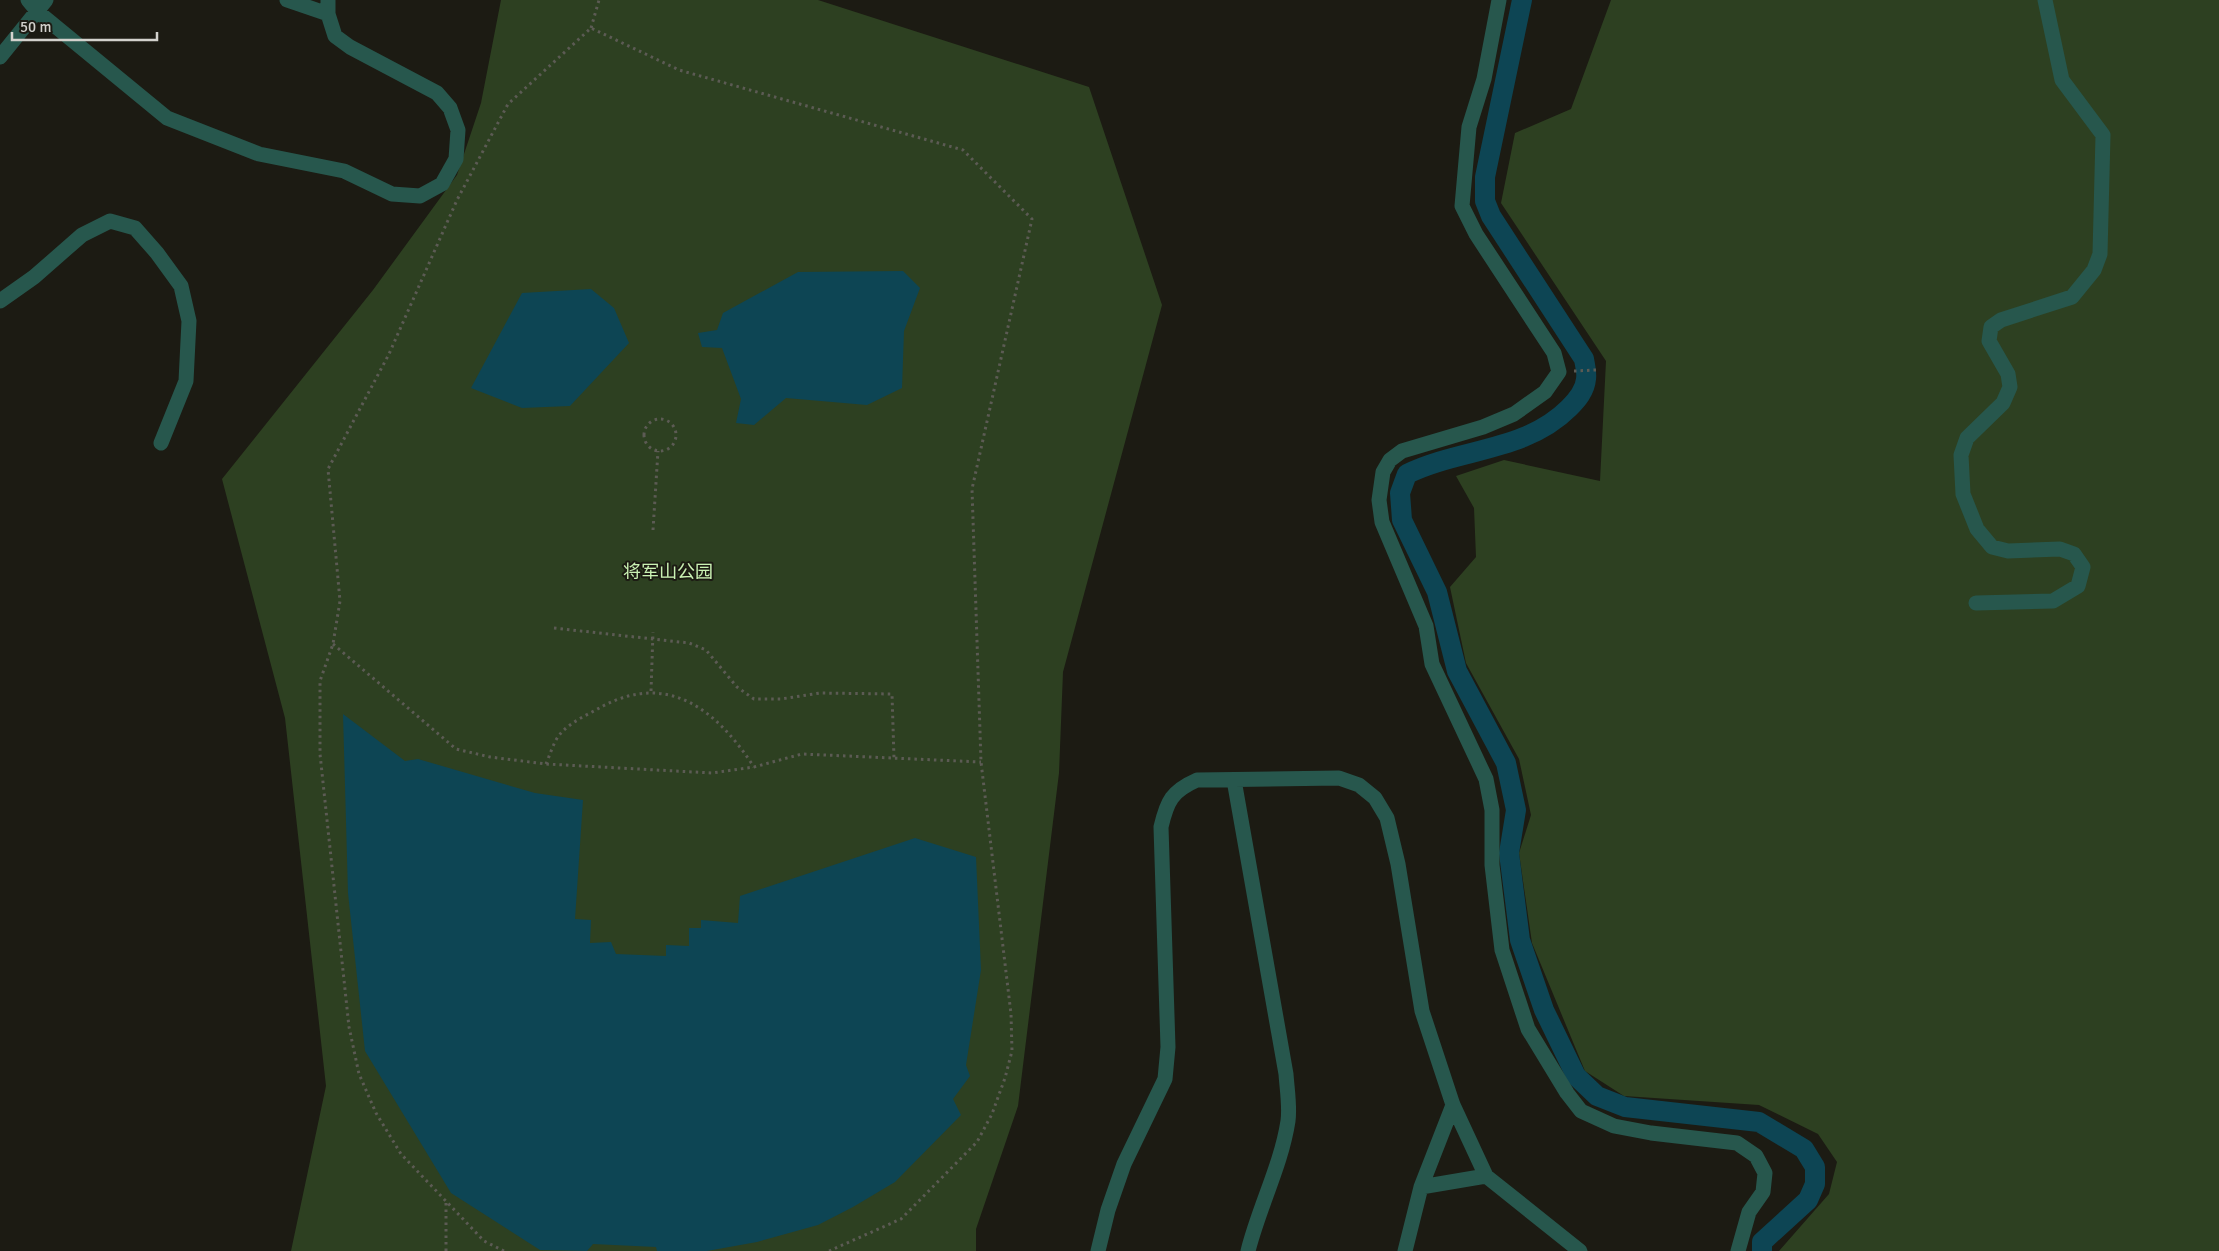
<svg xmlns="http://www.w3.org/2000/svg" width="2219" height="1251" viewBox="0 0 2219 1251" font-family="Signika,'Noto Sans SC',sans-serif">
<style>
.green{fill:#2d4021}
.water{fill:#0d4554}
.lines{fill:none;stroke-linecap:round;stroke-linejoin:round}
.canal{stroke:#0d4554;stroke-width:20}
.path{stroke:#5c5b54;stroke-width:3;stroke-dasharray:2.5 4;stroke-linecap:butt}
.minor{stroke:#27574d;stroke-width:15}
.labels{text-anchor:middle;stroke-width:4;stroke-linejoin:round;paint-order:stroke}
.park-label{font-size:18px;fill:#caf1b3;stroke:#1c1b13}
</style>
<rect width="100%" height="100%" fill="#1c1b13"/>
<path class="green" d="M501 0H818L1089 87 1162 305 1063 672 1059 773 1018 1106 976 1229V1251H291L326 1086 285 718 222 479 373 290 457 175 481 103Z
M1611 0H2219V1251H1779L1829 1194 1837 1162 1818 1134 1759 1105 1624 1096 1585 1071 1532 943 1519 853 1531 815 1519 759 1466 663 1450 587 1476 557 1474 508 1456 476 1504 460 1600 481 1606 361 1501 203 1515 133 1571 109Z"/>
<path class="water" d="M903 271 920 288 904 331 902 388 867 405 786 398 754 425 736 423 741 399 722 348 702 347 698 333 717 330 723 313 798 272Z
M591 289 614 308 629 343 570 406 522 408 471 388 522 293Z
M343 714 405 761 418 759 535 793 583 800 575 919 591 920 590 943 611 942 616 954 666 956V945L689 946V928H701V920L738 923 740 896 915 838 976 857 981 970 966 1065 970 1076 953 1099 961 1115 895 1182 853 1207 818 1225 757 1242 707 1251H657L656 1247 593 1244 587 1251 540 1250 451 1193 365 1051 348 893Z"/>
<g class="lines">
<path class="canal" d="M1522 0 1485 177V201L1491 216 1584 359C1585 365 1587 373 1586 379 1585 391 1577 400 1569 408 1525 452 1460 448 1407 474L1400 493 1402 520 1437 592 1457 671 1506 763 1516 810 1509 853 1520 940 1544 1010 1576 1076 1597 1096 1625 1107 1759 1122 1804 1149 1815 1167V1184L1808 1200 1762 1242V1251"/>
<path class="path" d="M591 28 599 0
M1574 371 1596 370
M644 435a16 16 0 1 1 32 0a16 16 0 1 1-32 0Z
M653 530 658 451
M554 628 689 643 706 650 737 687 754 699H781L820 693 892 694 894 758
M333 644 456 749 490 757 546 764 712 773 754 767 802 754 981 762
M651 691 653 632
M546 764C550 755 554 740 561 733 572 721 589 714 603 706 670 671 718 712 754 767
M446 1203V1251
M504 1251 484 1241 401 1154 376 1113 359 1074 349 1027 320 754V681L333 644 340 601 328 469 389 354 457 200 508 104 591 28 679 70 963 150 1032 219 972 489 981 762 1011 1014 1012 1051 1005 1078 992 1114 977 1142 901 1219 829 1251"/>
<path class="minor" d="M28 0 38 12 167 118 259 154 344 171 392 194 420 196 442 184 456 159 458 130 450 108 437 93 350 47 335 36 328 14V0
M287 0 328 14
M1499 0 1484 79 1469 127 1462 206 1476 234 1554 353 1559 372 1545 392 1514 414 1483 427 1402 451 1390 460 1383 472 1379 500 1382 522 1426 626 1432 664 1486 779 1492 810V865L1502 950 1528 1029 1567 1093 1581 1111 1614 1126 1651 1133 1737 1143 1756 1156 1765 1173 1763 1192 1749 1212 1738 1251
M0 57 46 0
M0 301 34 277 82 235 110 221 135 228 157 253 181 286 189 321 186 381 161 443
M1976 603 2053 601 2078 586 2083 567 2074 554 2060 549 2008 551 1992 547 1977 529 1963 494 1961 455 1967 438 2003 403 2010 387 2008 374 1989 341 1991 327 2001 320 2072 297 2094 270 2100 254 2103 135 2062 80 2045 0
M1234 780 1286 1074C1287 1089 1290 1106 1288 1121 1281 1166 1259 1207 1248 1251
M1421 1187 1486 1176
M1098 1251 1108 1210 1124 1164 1165 1079 1168 1047 1161 827C1167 801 1172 791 1197 780L1339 778 1359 785 1375 798 1387 818 1398 864 1422 1011 1453 1105 1486 1176 1580 1251
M1405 1251 1421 1187 1453 1105"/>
</g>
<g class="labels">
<g class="park-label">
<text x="668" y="578">将军山公园</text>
</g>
</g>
<path d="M12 32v8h145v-8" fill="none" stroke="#d3d2cd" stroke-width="2.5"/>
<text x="20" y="32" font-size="15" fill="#d3d2cd" stroke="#1c1b13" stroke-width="4" paint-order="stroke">50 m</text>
</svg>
